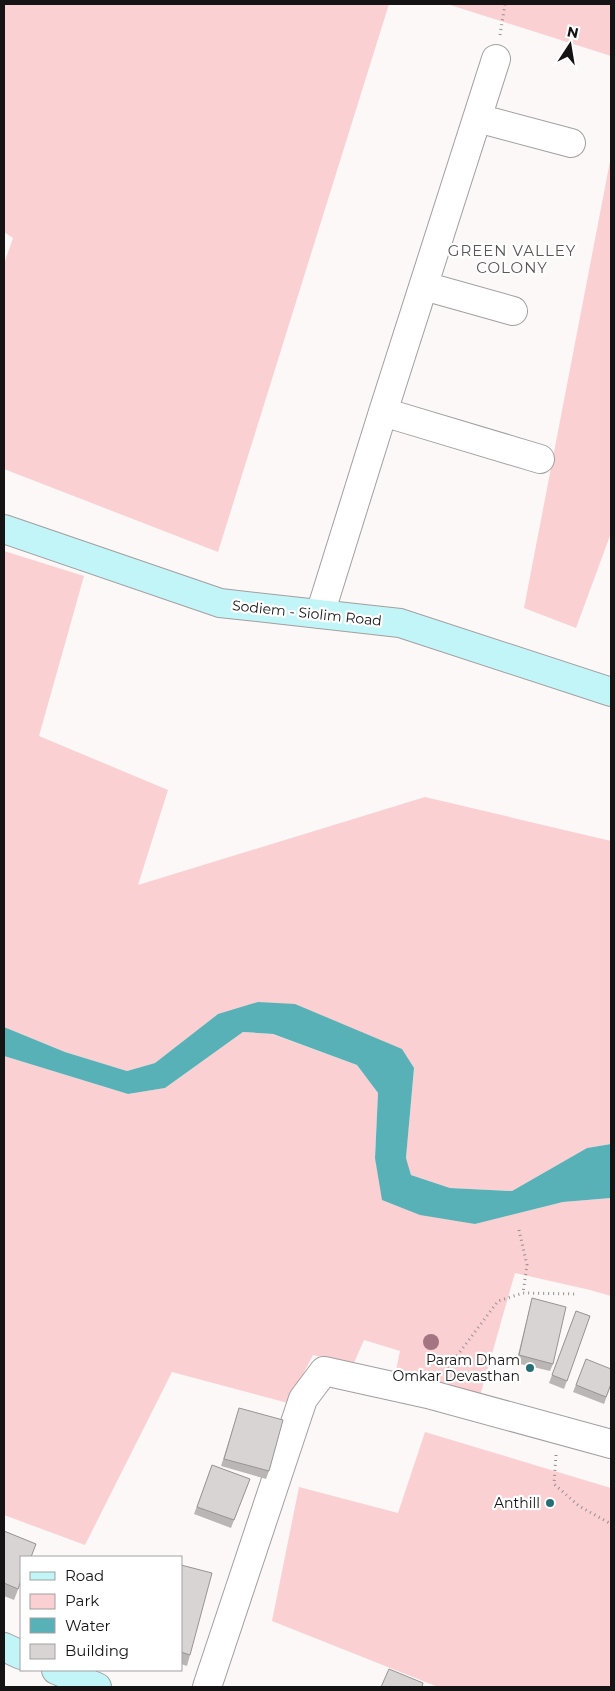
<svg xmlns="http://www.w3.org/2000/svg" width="615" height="1691" viewBox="0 0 615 1691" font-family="Montserrat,sans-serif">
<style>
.green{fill:#fad0d3}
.water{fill:#58b1b7}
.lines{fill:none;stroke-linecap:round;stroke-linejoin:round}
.street-casing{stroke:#a39e9f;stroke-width:30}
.secondary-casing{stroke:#a39e9f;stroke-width:30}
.path{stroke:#949091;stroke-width:3;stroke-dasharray:1 4;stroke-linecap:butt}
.street{stroke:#fff;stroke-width:28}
.secondary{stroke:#c2f5f8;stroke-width:28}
.tree{fill:#a57482}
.wall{fill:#bbb6b6}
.building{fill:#d9d4d4;stroke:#989494}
.poi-dot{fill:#267075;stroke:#fff;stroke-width:2}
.labels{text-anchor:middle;stroke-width:4.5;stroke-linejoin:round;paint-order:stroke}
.street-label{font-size:14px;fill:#151314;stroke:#fff}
.poi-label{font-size:14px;fill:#151314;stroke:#fff;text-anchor:end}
.neighbourhood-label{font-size:15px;letter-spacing:1px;fill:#5a5656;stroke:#fff}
</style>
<rect width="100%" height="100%" fill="#fdf8f8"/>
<path class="green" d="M4 4H389L218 552 4 469V264L13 238 4 232Z
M447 4H611V56Z
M611 156V533L576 628 524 608Z
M4 551 84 576 39 736 168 790 138 885 425 797 611 841V1144L587 1148 512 1191 450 1188 411 1175 406 1158 414 1068 218 1014 155 1063 127 1071 65 1052 4 1027Z
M243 1032 272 1034 357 1065 378 1093 375 1158 475 1224 563 1202 611 1198V1296L590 1290 515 1273 480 1396 395 1375 400 1351 364 1340 353 1365 313 1355 288 1403 172 1372 85 1545 4 1515V1056L128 1094 165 1088Z
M425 1432 611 1488V1687H438L272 1621 299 1487 398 1513Z"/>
<path class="water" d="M258 1002 295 1004 402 1049 414 1068 406 1158 411 1175 450 1188 512 1191 587 1148 611 1144V1198L563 1202 475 1224 420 1215 382 1200 375 1158 378 1093 357 1065 273 1034 243 1032 165 1088 128 1094 4 1056V1027L65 1052 127 1071 155 1063 218 1014Z"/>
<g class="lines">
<defs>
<path id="street" d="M477 118 571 143
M424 286 513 311
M383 412 540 459
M320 614 383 412 496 59
M207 1687 303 1399 324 1371 428 1394 611 1444"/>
<path id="secondary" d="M4 529 220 603 400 623 611 692
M4 1647 21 1655
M56 1670 97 1687"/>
</defs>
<use href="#street" class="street-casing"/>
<use href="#secondary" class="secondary-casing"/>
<path class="path" d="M500 35 505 4
M519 1230 527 1265 523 1293
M445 1372 498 1301 523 1293 577 1294
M556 1455 554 1484 579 1506 611 1524"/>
<use href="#street" class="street"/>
<use href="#secondary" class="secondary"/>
</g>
<circle class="tree" cx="431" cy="1342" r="8"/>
<path class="wall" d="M532 1298 553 1364 550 1371 516 1363 530 1306Z
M576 1311 590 1316 564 1389 549 1383Z
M586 1359 611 1385 604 1404 573 1392Z
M239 1408 269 1471 266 1479 221 1466Z
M212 1465 250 1479 231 1528 194 1514Z
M4 1531 36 1544 31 1557H21V1582L14 1600 4 1596Z
M181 1565 190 1655 187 1666 181 1664Z"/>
<path class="building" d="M532 1298 566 1307 553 1364 519 1355Z
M576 1311 590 1316 567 1381 552 1375Z
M586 1359 611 1369V1384L606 1397 576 1385Z
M239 1408 283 1420 269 1471 224 1459Z
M212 1465 250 1479 234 1520 197 1507Z
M4 1531 36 1544 31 1557H21V1580L18 1589 4 1583Z
M181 1565 212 1573 190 1655 181 1652Z
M389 1669 423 1683 422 1687H381Z"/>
<g class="poi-dot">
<circle cx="530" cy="1368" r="5"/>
<circle cx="550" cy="1503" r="5"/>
</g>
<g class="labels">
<g class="street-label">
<text transform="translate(307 613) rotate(6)" y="5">Sodiem - Siolim Road</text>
</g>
<g class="poi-label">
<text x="520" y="1365">Param Dham<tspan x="520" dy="16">Omkar Devasthan</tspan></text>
<text x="540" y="1508">Anthill</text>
</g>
<g class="neighbourhood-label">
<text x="512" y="256">GREEN VALLEY<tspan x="512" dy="17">COLONY</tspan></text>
</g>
</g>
<rect width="615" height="1691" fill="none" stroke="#151314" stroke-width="10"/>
<rect x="20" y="1556" width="162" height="115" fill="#ffffff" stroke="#a1a1a1"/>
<rect x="30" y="1572" width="25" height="8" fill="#c2f5f8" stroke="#a1a1a1"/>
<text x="65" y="1581" font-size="15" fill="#151314">Road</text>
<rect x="30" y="1594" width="25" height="15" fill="#fad0d3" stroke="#a1a1a1"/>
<text x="65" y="1606" font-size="15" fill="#151314">Park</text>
<rect x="30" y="1618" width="25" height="15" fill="#58b1b7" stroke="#a1a1a1"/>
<text x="65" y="1631" font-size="15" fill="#151314">Water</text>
<rect x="30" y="1644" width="25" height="15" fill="#d9d4d4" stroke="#a1a1a1"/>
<text x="65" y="1656" font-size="15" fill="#151314">Building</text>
<g transform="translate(570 45) rotate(12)" stroke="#ffffff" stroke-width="4" paint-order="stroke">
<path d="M0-4L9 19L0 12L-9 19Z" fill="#151314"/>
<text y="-8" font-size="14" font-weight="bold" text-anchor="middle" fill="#151314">N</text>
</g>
</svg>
